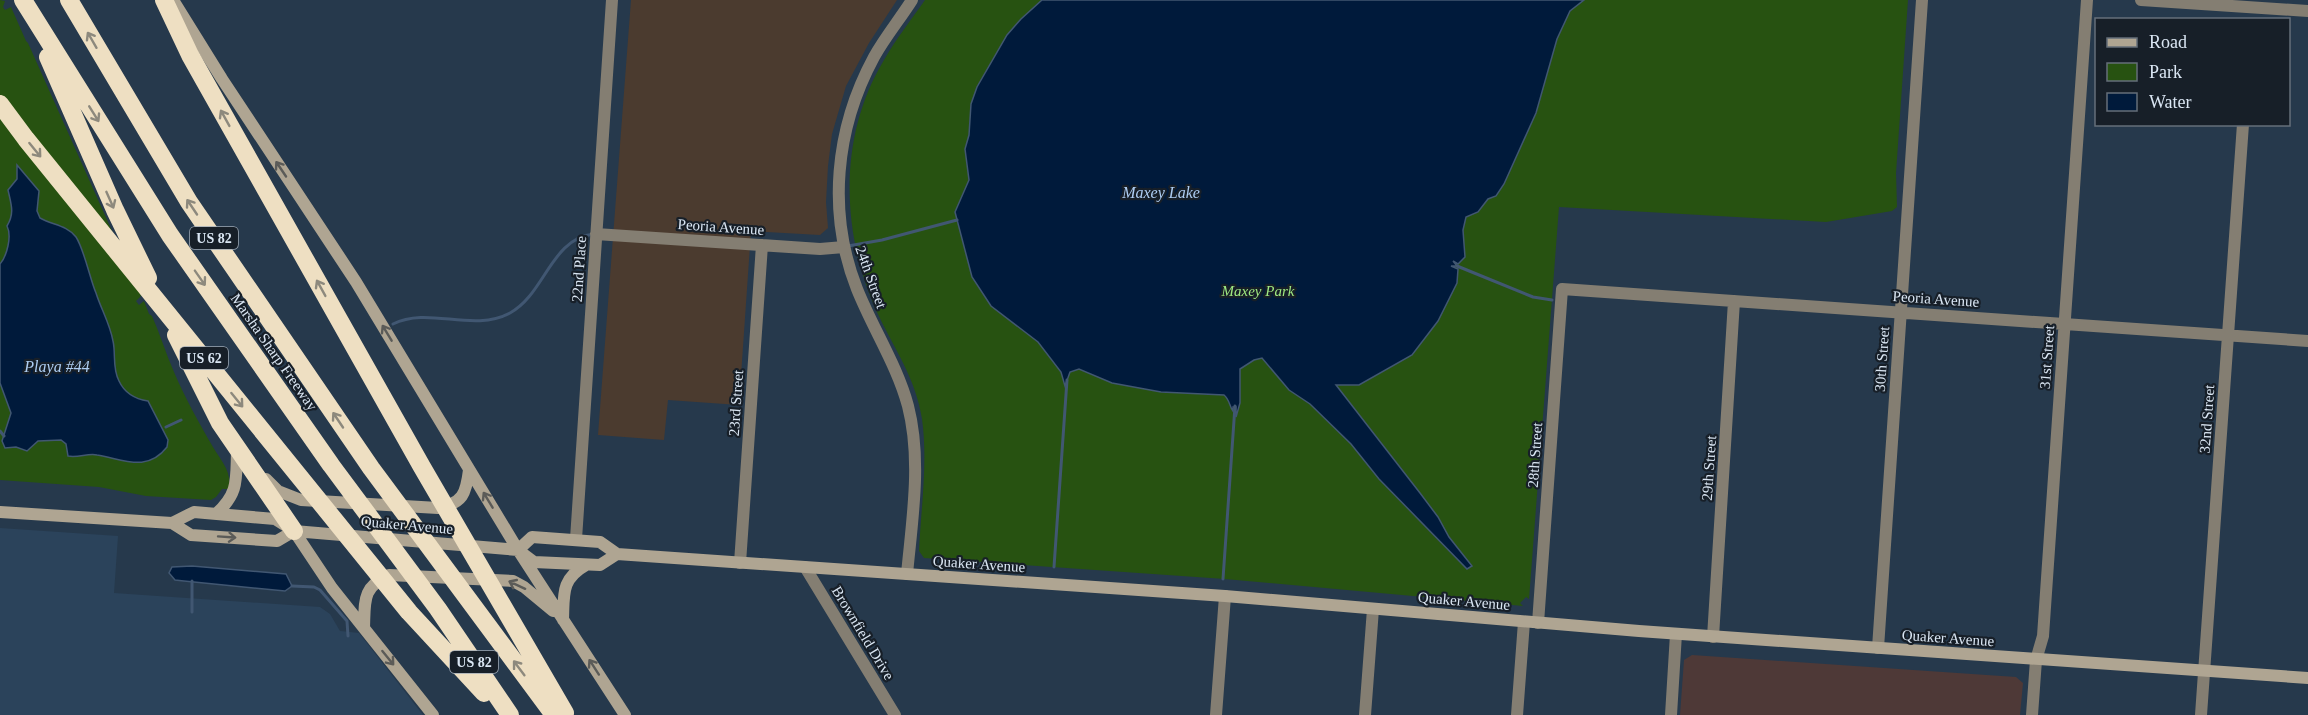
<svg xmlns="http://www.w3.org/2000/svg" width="2308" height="715" viewBox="0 0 2308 715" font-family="'Times New Roman',serif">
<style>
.built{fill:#2b435b}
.education{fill:#4e3937}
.medical{fill:#4b3b2f}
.green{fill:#275211}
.water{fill:#001a3b;stroke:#415772;stroke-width:1.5}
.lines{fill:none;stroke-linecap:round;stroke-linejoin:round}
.stream{stroke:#415772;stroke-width:3}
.minor{stroke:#847e72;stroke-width:12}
.tertiary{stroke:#847e72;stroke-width:12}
.secondary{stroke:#afa592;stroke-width:12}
.motorway{stroke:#eedfc2;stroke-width:18}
.oneway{stroke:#8d897d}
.oneway2{stroke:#5b5b58}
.labels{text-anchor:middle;stroke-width:4.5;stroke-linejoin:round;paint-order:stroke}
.shield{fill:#171f28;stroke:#a0aab6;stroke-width:1.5}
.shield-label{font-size:14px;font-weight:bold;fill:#dae6f3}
.street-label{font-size:15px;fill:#dae6f3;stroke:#171f28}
.park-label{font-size:15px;font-style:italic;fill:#9fe881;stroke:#171f28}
.water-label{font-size:16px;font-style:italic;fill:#adccf1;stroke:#171f28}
</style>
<rect width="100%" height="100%" fill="#26394c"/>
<path class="built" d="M0 528 118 536 114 593 320 607 330 614 340 631 359 633 423 715H0Z"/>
<path class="education" d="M1692 655 2016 677 2023 683 2020 715H1680L1684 660Z"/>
<path class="medical" d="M631 0H897L869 43 846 86 832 134 828 166 826 202 828 228 820 235 751 231 739 405 668 400 664 440 598 435Z"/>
<path class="green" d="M0 0 5 1 3 7 5 10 11 7 26 41 28 43 141 296 136 301 139 305 144 301 149 314 152 316C160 334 166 354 174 372 185 398 199 423 213 447 221 461 232 471 229 489H222L216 497 211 500 146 496 99 487 0 480Z
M925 0H1908L1896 173 1897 207 1892 211 1826 222 1559 207 1529 599 1526 597 1520 603 1523 606 1225 579 924 558 919 551C921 508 928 462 922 419 916 378 893 347 876 310 841 231 838 136 884 60 896 39 911 20 925 0Z"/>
<path class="water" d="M1042 0H1584L1570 11 1557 39 1536 113 1504 184 1496 196 1488 199 1478 212 1466 217 1463 230 1465 257 1458 264 1453 261 1457 266H1451L1458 269 1457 283 1438 321 1412 355 1359 385H1336L1420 493 1438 517 1449 537 1472 566 1467 569 1379 479 1351 444 1310 404 1289 390 1262 358 1254 360 1240 369V403L1236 417V407H1233V411C1229 406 1230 400 1224 395L1161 392 1112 383 1079 369 1070 372 1065 386 1061 372 1038 342 991 306 972 277 955 212 969 180 965 149 969 135 971 104 977 87 1007 35 1021 19Z
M17 165 39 191 37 211 40 218C52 225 67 225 76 237 84 249 90 279 96 293 101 309 110 324 113 341 116 354 112 368 119 381 125 394 135 399 148 401L168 440 167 447C147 473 123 459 97 455 88 453 78 458 68 456L66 444 61 440 38 441 27 451 16 447 5 448 2 441 11 413 0 383V264C7 256 12 236 7 226 15 213 11 204 8 190L17 179Z
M192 566 286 574 292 586 285 591 184 581 175 580 169 573 172 567Z"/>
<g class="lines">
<path class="stream" d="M848 246 882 240 957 220
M1457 266 1533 297 1552 300
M393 324C429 306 472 333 510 313 545 294 551 238 594 234
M166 427 181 420
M0 431 4 436
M1054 567 1067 380
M1223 579 1235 406
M292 586 314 587 320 590 347 621 348 636
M192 612V581"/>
<path class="minor" d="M2141 0 2308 11
M596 234 820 249 844 247
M576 539 612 0
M740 563 762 245
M805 567 895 715
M1538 623 1562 289 2308 341
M1713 637 1734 301
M1878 648 1922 0
M1216 715 1225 596
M1365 715 1373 609
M1517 715 1524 622
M1671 715 1676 634
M2032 715 2036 660 2043 636 2087 0
M2201 715 2243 124"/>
<path class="tertiary" d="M907 574C912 520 922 460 908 406 897 365 873 329 857 289 827 213 835 129 874 57 885 37 900 19 912 0"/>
<path class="secondary" d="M173 0 222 79 356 282 518 550 625 715
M266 479 278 491 301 500 438 508C463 503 466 494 469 470
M0 512 172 523 191 535 277 541 294 531
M216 514C239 493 236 480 237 451
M172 523 194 512 275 519 294 531 518 550 534 562 600 565 617 554
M294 531 332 588 433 715
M518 550 532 537 600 542 617 554 1225 596 1639 631 2308 678
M563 620C564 594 561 579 586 565
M364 628C365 601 362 587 389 575L513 581 524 587 553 611"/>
<path class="motorway" d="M23 0 170 235 331 465 438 609 510 715
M69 0 189 202 371 468 554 715
M164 0 190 55 422 467 565 713
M48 57 115 210 148 278
M0 104 26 139 409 612 484 693
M176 335 220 423 294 531"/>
</g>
<defs><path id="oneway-shaft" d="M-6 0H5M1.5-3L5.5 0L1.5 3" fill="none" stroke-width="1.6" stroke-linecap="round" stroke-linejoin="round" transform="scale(1.5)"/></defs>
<g class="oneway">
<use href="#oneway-shaft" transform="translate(92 40) rotate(-120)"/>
<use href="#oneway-shaft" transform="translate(94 114) rotate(58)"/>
<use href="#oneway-shaft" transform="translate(225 118) rotate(-119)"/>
<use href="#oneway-shaft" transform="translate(35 150) rotate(51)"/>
<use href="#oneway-shaft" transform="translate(110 200) rotate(66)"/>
<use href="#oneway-shaft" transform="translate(192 207) rotate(-124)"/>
<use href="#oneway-shaft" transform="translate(200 278) rotate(55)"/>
<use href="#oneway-shaft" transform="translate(321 288) rotate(-119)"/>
<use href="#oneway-shaft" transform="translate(237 400) rotate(51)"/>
<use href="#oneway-shaft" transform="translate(338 420) rotate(-124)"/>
<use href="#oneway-shaft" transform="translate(519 668) rotate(-127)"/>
</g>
<g class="oneway2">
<use href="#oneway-shaft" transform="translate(281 169) rotate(-124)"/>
<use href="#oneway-shaft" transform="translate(387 333) rotate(-121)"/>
<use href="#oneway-shaft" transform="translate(488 500) rotate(-121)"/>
<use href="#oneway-shaft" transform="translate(227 537) rotate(4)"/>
<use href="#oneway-shaft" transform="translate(517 585) rotate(-155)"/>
<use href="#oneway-shaft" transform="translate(388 658) rotate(51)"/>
<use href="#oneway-shaft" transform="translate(594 667) rotate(-123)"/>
</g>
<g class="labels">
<g class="shield">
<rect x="190" y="227" width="48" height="22" rx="4.5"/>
<rect x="180" y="347" width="48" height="22" rx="4.5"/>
<rect x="450" y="651" width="48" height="22" rx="4.5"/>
</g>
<g class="shield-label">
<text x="214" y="243">US 82</text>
<text x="204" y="363">US 62</text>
<text x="474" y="667">US 82</text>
</g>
<g class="street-label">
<text transform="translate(721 227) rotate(4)" y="5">Peoria Avenue</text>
<text transform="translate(579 269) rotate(-86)" y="5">22nd Place</text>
<text transform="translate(871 277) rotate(70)" y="5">24th Street</text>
<text transform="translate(1936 299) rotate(4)" y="5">Peoria Avenue</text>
<text transform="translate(274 352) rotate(55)" y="5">Marsha Sharp Freeway</text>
<text transform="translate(2047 357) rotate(-86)" y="5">31st Street</text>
<text transform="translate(1882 359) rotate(-86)" y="5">30th Street</text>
<text transform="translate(736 403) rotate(-86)" y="5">23rd Street</text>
<text transform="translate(2207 419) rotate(-86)" y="5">32nd Street</text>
<text transform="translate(1535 455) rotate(-86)" y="5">28th Street</text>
<text transform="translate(1709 468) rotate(-86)" y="5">29th Street</text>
<text transform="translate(407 525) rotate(5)" y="5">Quaker Avenue</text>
<text transform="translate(979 564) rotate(4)" y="5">Quaker Avenue</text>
<text transform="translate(1464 601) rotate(5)" y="5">Quaker Avenue</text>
<text transform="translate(863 633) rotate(59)" y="5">Brownfield Drive</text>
<text transform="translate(1948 638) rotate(4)" y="5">Quaker Avenue</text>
</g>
<g class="park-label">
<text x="1258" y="296">Maxey Park</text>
</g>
<g class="water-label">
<text x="1161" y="198">Maxey Lake</text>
<text x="57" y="372">Playa #44</text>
</g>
</g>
<rect x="2095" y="18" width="195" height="108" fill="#171f28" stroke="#656f79" stroke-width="1.5"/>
<rect x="2107" y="38" width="30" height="9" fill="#afa592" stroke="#656f79" stroke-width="1.5"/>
<text x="2149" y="48" font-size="18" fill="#dae6f3">Road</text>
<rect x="2107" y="63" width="30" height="18" fill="#275211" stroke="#656f79" stroke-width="1.5"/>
<text x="2149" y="78" font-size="18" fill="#dae6f3">Park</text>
<rect x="2107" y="93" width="30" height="18" fill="#001a3b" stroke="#656f79" stroke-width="1.5"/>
<text x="2149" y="108" font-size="18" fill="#dae6f3">Water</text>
</svg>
